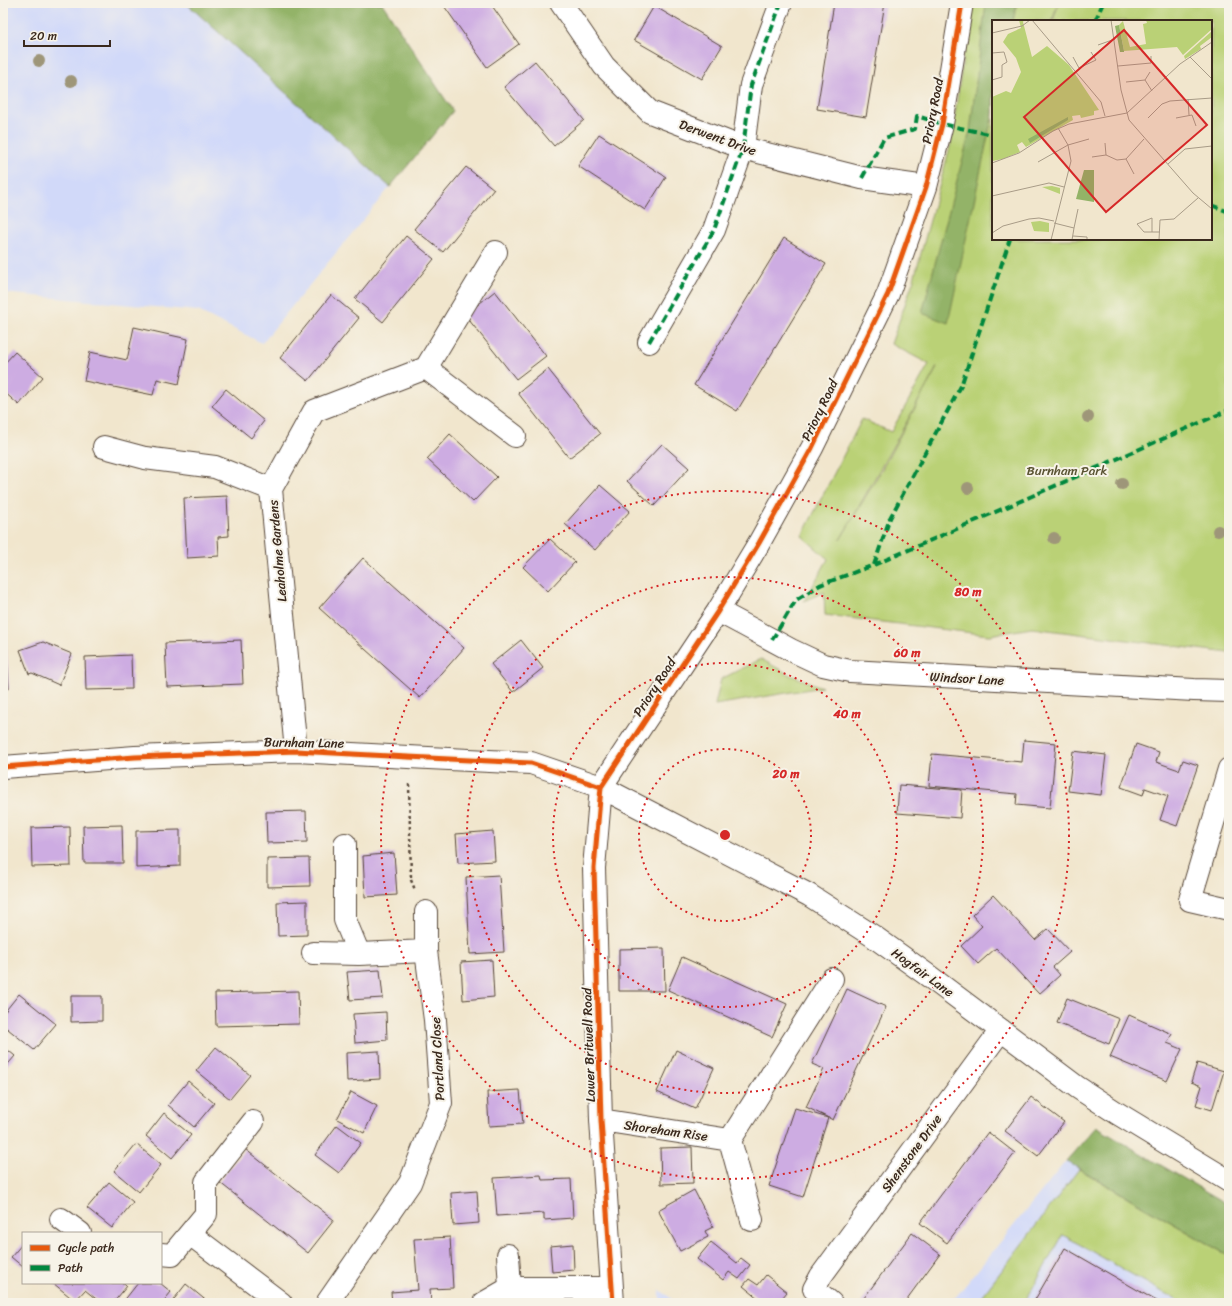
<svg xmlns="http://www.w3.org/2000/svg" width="1232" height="1306" viewBox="0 0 1232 1306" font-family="Sriracha,sans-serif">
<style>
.built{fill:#d1d9f9}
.green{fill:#bad176;stroke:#7a7e4a;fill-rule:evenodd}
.forest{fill:#93b367;stroke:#676e42}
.building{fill:#cdace2}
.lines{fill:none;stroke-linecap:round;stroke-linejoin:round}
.minor-casing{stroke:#564638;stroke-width:24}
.path{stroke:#564638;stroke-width:2.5;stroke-dasharray:3 3;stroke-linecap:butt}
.minor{stroke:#fff;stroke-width:22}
.quiet{stroke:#00873e;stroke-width:4;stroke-dasharray:8 4;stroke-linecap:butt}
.cycleway-casing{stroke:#f7f3e8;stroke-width:8}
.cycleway{stroke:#e8590c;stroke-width:5}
.tree{fill:#9e9679}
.ring{fill:none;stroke:#d62828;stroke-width:2;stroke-dasharray:2 4}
.labels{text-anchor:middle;stroke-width:4;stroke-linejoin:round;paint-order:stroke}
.street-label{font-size:13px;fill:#3b2a1e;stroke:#f7f3e8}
.park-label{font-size:13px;fill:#5b5434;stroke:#f7f3e8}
.inset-road{fill:none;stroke:#a89b87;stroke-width:1}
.view{fill:#d62828;fill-opacity:0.15;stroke:#d62828;stroke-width:2}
.inset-edge{fill:none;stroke:#3b2a1e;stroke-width:2}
.centre{fill:#d62828;stroke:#f7f3e8;stroke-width:2}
.ring-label{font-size:12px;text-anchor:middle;font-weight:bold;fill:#d62828;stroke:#f7f3e8;stroke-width:4;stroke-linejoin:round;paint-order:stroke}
</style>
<rect width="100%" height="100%" fill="#f7f3e8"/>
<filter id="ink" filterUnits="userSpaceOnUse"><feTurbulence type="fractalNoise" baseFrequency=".025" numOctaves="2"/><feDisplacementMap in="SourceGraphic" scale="8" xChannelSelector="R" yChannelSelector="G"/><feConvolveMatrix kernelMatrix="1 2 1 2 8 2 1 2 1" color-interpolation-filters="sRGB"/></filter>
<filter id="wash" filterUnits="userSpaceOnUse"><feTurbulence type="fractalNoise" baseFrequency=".012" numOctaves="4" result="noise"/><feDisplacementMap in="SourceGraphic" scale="16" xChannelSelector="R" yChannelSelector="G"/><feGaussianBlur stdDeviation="0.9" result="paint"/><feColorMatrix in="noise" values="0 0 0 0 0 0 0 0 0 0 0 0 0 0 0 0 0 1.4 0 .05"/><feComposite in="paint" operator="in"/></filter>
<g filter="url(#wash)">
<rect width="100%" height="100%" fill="#f1e6cd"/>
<path class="built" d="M3 3H186L390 187 262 343 198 311 3 293Z
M1096 1127 1229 1205V1303H951L1066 1161Z
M660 1290 677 1303H660Z"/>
<path class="green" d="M971 3H1058L1052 21H993V239H1211V21H1053L1059 3H1229V653L1032 628 989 635 825 615 824 592 804 601 828 559 802 536 862 419 891 432 929 364 891 344 914 279 951 143ZM937 367 882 469 840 540 937 368Z
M761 659 790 675 822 687 715 705 721 679Z
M1079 1169 1229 1256V1303H1182L1063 1235 1024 1303H977Z"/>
<path class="forest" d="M186 3H382L453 111 390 187Z
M986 3H1017L1013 21H993V113L948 323 922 313 970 131Z
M1096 1127 1229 1205V1256L1066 1161Z"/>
<g id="blocks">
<path class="building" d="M442 3H490L519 44 487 67Z
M834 3H885L866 117 817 109Z
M654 6 722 46 702 79 634 40Z
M535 61 584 120 554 146 504 87Z
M599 134 666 177 645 210 578 166Z
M466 167 494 189 443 252 414 229Z
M406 236 434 259 383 322 355 299Z
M784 238 826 264 737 411 694 385Z
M495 291 546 356 516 379 465 315Z
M331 295 359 318 308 381 280 358Z
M134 327 188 339 179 384 157 379 153 395 84 381 90 352 127 360Z
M15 352 43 377 19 405 3 391V365Z
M548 369 600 434 569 458 518 393Z
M226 389 264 421 251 438 212 406Z
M450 434 497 477 473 502 427 459Z
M662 444 689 468 654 506 627 481Z
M600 485 630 511 595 550 565 524Z
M227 496 229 536 218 537 219 556 187 558 184 498Z
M550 539 575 562 548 591 523 567Z
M363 558 464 648 420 698 319 608Z
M3 638H6L9 689H3Z
M241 640 243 684 167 687 165 643Z
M521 640 543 668 513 692 491 664Z
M43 642 72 654 59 685 32 673 29 674 20 650Z
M131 655 132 689 86 690 85 657Z
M1024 740 1056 743 1050 808 1016 805 1017 794 929 786 932 754 1022 762Z
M1136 744 1159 752 1156 762 1179 770 1183 760 1198 765 1177 826 1160 820 1168 796 1145 788 1143 795 1121 787Z
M1073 751 1106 755 1101 795 1068 791Z
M899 785 962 790 960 818 897 813Z
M306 811 307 842 267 843 266 812Z
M122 825 123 863H84L83 826Z
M70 827 71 866 32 867 31 828Z
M180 830V866L136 868V831Z
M493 831 495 861 458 863 456 834Z
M394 853 397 895 365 897 363 856Z
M309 858 310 886 267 887V859Z
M499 875 504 952 470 954 466 877Z
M993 895 1035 940 1048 929 1070 952 1053 967 1060 975 1039 994 996 948 978 964 961 946 982 926 972 915Z
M307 901V935L278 936 277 902Z
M664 948 665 991H619V949Z
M682 957 787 1004 772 1037 668 990Z
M492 960 494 997 463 1000 461 962Z
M380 970 383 998 350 1000 347 972Z
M847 989 886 1007 833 1120 806 1107 824 1069 812 1064Z
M298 991 299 1024 216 1026 215 993Z
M19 994 56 1024 34 1050 3 1025V1014Z
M71 996H102V1021L71 1022Z
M1067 998 1119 1019 1109 1044 1057 1023Z
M386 1012 387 1040 355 1043 353 1014Z
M1129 1015 1172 1034 1167 1043 1182 1049 1167 1081 1110 1057Z
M3 1046 15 1056 3 1070Z
M216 1047 250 1075 230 1099 196 1071Z
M676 1050 714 1068 695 1109 657 1092Z
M379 1051 380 1079 347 1081 346 1053Z
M1197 1063 1224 1071 1212 1110 1196 1105 1202 1086 1191 1082Z
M188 1081 214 1103 194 1127 168 1105Z
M520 1090 523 1124 489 1126 487 1092Z
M351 1092 377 1106 364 1133 337 1119Z
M1031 1097 1064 1122 1038 1156 1005 1131Z
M795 1108 828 1118 803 1197 769 1186Z
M164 1113 191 1135 172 1158 146 1136Z
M337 1125 361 1143 339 1173 315 1155Z
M988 1132 1015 1153 947 1243 920 1223Z
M136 1144 161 1165 139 1192 114 1171Z
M692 1147 693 1183 661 1184 660 1148Z
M245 1149 334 1220 308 1253 219 1182Z
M541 1175 542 1180 571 1179 573 1218 544 1220V1213L497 1216 494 1178Z
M109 1182 133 1202 112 1228 87 1208Z
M694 1190 713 1227 705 1231 708 1237 680 1251 658 1210Z
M477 1191 479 1223 453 1225 451 1193Z
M912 1233 940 1254 904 1303H863L861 1302Z
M450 1237 453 1288 430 1289 431 1303H392L391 1292 418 1290 414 1239Z
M711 1242 737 1263 741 1258 750 1265 739 1279 729 1272 723 1280 697 1259Z
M23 1243V1267L11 1257Z
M573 1244 574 1270 552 1272 550 1246Z
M1065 1248 1160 1303H1033Z
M766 1275 787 1292 778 1303H764L743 1286 749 1279 758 1285Z
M53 1283H124L127 1286 113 1303H101L85 1290 75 1301Z
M138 1283H160L171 1292 162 1303H125L123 1302Z
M186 1284 209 1303H171Z"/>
</g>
</g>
<g filter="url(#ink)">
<use href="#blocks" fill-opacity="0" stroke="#564638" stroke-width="1"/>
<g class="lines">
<defs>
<path id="minor" d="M561 3 604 66 650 112 743 148 862 178 926 187
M649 342 714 230 743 148 751 85 781 3
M426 368 496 252
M104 447 145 458 215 467 271 489
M718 611 791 650 823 665 850 671 1194 690 1229 691
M296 751 271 489 314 411 426 368 515 436
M3 767 135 757 296 751 408 757 531 763 601 787 809 895 873 936 926 974 1077 1087 1117 1113 1229 1181
M1229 769 1190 900 1229 909
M345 844V920L359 954
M313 953 359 954 426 951
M601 1120 730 1140
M61 1219 80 1233
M752 1220 730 1140 832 979
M190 1234 281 1303
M161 1254 172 1255 206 1214V1182L253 1122
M510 1288H612
M327 1303 410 1183 441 1103 435 1020 426 951V912
M484 1303 510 1288 508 1255
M613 1303 601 1120 594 868 601 787 718 611 759 543 812 448 888 294 926 187 942 124 962 3
M831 1303 814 1289 821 1276 1001 1030"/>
</defs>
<use href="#minor" class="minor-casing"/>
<path class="path" d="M409 784 411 880 415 890"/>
<use href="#minor" class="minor"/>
<path class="quiet" d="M1095 21 1103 3
M862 178 884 138 915 129 917 116 942 124 993 135
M1211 205 1229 212
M649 342 714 230 743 148 751 85 781 3
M874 565 890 518 961 386 1010 239
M772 640 796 600 820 585 874 565 1229 410"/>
<defs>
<path id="cycleway" d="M3 767 135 757 296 751 408 757 531 763 601 787
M613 1303 601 1120 594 868 601 787 718 611 759 543 812 448 888 294 926 187 942 124 962 3"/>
</defs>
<use href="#cycleway" class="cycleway-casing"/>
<use href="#cycleway" class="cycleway"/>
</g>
<g class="tree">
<circle cx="39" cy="61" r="6"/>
<circle cx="71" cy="81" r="6"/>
<circle cx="1088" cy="417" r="6"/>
<circle cx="1122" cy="484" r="6"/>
<circle cx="968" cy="488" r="6"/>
<circle cx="1218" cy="531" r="6"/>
<circle cx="1054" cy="538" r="6"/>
</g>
</g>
<g class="ring">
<circle cx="725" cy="835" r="86"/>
<circle cx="725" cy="835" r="172"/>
<circle cx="725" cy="835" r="258"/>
<circle cx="725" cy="835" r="344"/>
</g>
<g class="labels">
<g class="street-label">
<text transform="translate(932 111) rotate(-79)" y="5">Priory Road</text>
<text transform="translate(718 137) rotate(20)" y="5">Derwent Drive</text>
<text transform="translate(819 410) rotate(-64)" y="5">Priory Road</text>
<text transform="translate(277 551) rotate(-95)" y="5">Leaholme Gardens</text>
<text transform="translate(967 678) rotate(3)" y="5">Windsor Lane</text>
<text transform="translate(654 687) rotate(-57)" y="5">Priory Road</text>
<text transform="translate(304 742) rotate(1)" y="5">Burnham Lane</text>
<text transform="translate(923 972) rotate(36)" y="5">Hogfair Lane</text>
<text transform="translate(588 1045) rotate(-92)" y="5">Lower Britwell Road</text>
<text transform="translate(437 1059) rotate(-93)" y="5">Portland Close</text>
<text transform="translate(666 1130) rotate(8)" y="5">Shoreham Rise</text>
<text transform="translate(911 1153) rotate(-54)" y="5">Shenstone Drive</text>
</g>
<g class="park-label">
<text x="1067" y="475">Burnham Park</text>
</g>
</g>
<g transform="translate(992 20)">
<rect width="220" height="220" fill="#f1e6cd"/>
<path d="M27 0H32L31 2 40 37 55 26 77 45 107 90 102 91V95L89 98 88 95 80 96 81 100 34 127 30 122 25 125 28 132 11 139 0 141V77L14 71 19 73 29 52 24 38 11 22 16 14 29 8ZM154 0H220V9L191 35 185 27 132 31 127 5 131 1 138 27 154 24 151 4 155 3ZM220 11V17L208 26 209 29 193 39 192 36ZM60 166 68 168V174L50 167ZM48 201 57 203V212L42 211 39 202Z" fill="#bad176"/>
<path d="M127 5 132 31V32H128L123 6ZM76 97V100L38 123 36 119ZM92 150H102V182L84 179Z" fill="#93b367"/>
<path class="inset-road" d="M40 0 109 82 113 96M119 0 129 70 137 100 201 173 220 189M0 13 30 6 38 0M106 25 123 19M0 33 12 32 15 42 10 45V57L0 60M81 37 87 48 104 40 99 32M198 37 220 59M126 46 159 43V36M153 60 160 71M134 62 153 60 158 52M196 79 197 95M156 98 170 84 178 81 220 78M184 98 200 95 204 106M113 123 114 135 125 140 134 139 152 119M100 137 114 135M134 139 142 154M46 142 76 125 97 119M0 143 27 133 61 111 77 104 135 93 188 44 220 22M176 144 193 129 220 126M0 176 57 163 72 167M62 203 82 208 86 189M160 212V198L145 204 152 212H168M0 213 11 206 37 199 47 198 62 201M81 216 95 217V220M59 220 79 141 76 125 66 108M80 220 82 208M167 220 168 200 182 199 206 178"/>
<path class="view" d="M132 10 215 105 114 192 32 97Z"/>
<rect width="220" height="220" class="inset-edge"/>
</g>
<circle cx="725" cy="835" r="6" class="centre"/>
<g class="ring-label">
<text x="968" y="596">80 m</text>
<text x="907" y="657">60 m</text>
<text x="847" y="718">40 m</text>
<text x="786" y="778">20 m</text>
</g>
<rect width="1232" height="1306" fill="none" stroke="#f7f3e8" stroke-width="16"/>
<rect x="22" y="1232" width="140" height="52" fill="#f7f3e8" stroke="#aca397"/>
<rect x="30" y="1245" width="20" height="6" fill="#e8590c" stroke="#aca397"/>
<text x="58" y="1252" font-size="12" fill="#3b2a1e">Cycle path</text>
<rect x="30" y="1265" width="20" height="6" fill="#00873e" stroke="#aca397"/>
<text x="58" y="1272" font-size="12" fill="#3b2a1e">Path</text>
<path d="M24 40v6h86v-6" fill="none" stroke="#3b2a1e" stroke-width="2"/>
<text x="30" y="40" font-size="12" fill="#3b2a1e" stroke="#f7f3e8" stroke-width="3" paint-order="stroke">20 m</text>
</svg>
